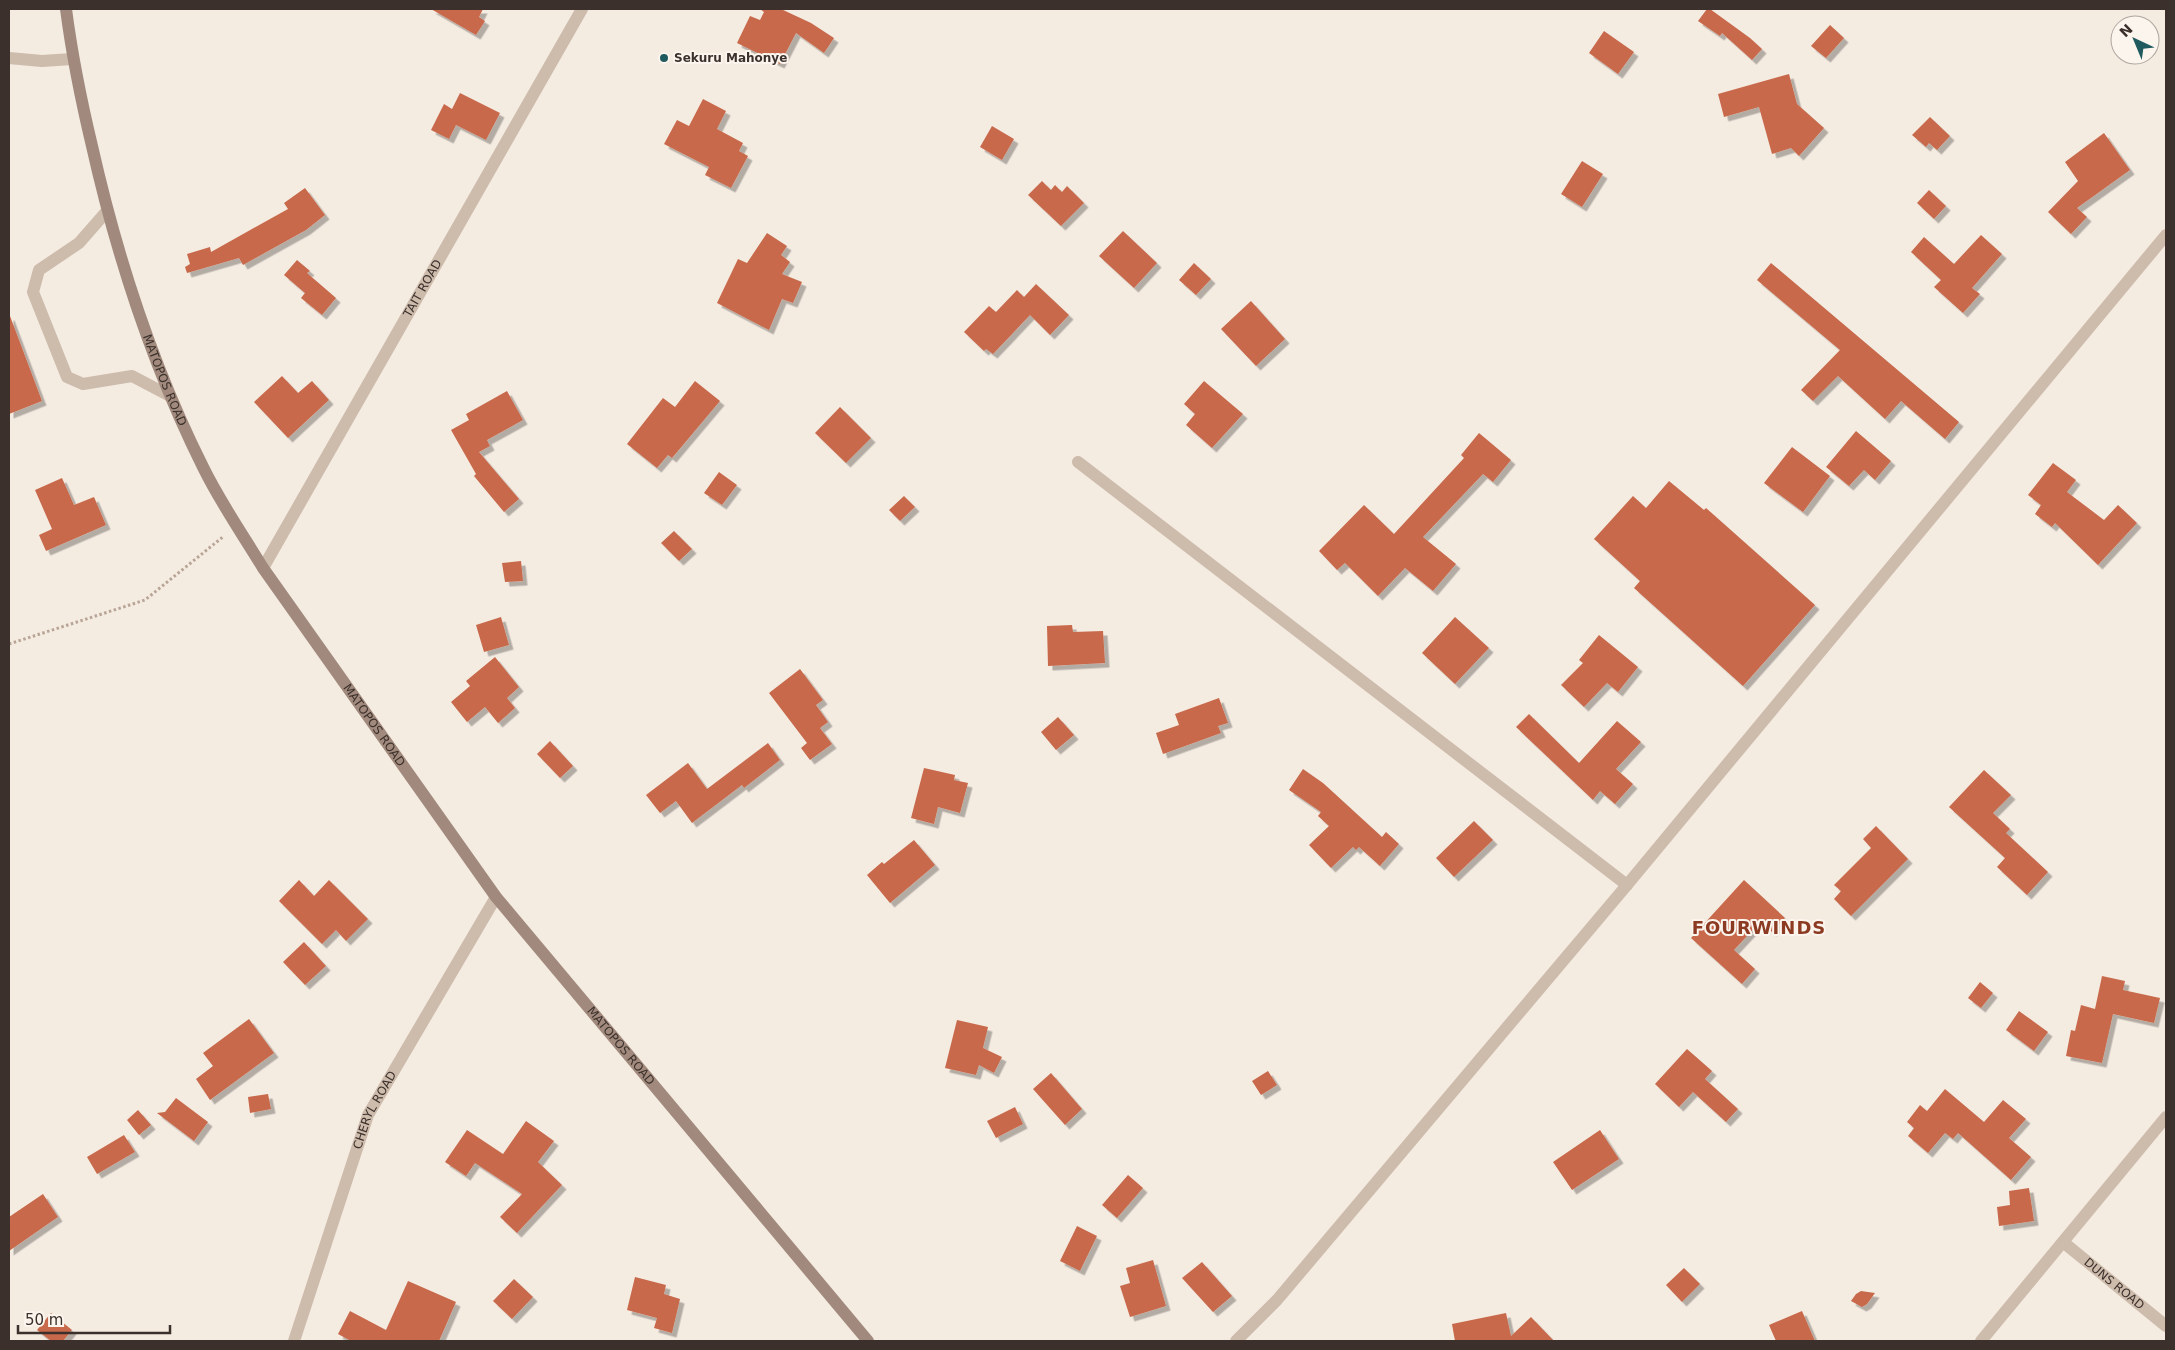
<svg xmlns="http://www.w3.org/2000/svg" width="2175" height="1350" viewBox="0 0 2175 1350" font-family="'DejaVu Sans',sans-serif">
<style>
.building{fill:#c8694b;filter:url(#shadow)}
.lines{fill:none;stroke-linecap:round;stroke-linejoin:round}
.path{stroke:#b9a596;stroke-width:3;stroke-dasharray:2.5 2.5;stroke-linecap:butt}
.service{stroke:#cdbbac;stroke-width:12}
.minor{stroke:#cdbbac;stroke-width:12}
.secondary{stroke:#a18a7d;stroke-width:12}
.poi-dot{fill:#1f5a5e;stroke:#fbf5ee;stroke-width:2}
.labels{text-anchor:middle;stroke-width:4;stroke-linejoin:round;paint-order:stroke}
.poi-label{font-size:12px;font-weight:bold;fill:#3b302b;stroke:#fbf5ee;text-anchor:start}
.street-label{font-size:12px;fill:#3b302b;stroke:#fbf5ee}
.district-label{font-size:18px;font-weight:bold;letter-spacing:1px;fill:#8c3b22;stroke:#fbf5ee}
</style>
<defs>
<filter id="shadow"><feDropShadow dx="4.5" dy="4.5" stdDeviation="0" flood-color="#0004"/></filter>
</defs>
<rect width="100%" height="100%" fill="#f4ebe1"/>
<path class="building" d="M431 9H483L479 17 485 21 476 35Z
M760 9H781L811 23 834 38 824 53 796 33 780 64 737 43 750 16 760 20 764 12Z
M1707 9H1710L1750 38 1762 49 1752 60 1722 33 1720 36 1698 21Z
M1830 25 1844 38 1826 58 1811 46Z
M1604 31 1634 52 1618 74 1589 53Z
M1789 74 1797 104 1824 128 1799 156 1791 148 1772 154 1759 107 1724 117 1718 94Z
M460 93 500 113 486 140 456 125 449 139 431 130 444 104 452 109Z
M703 99 726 111 717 129 743 143 739 151 748 156 731 188 705 175 709 167 664 144 677 120 689 126Z
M1930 117 1950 136 1937 150 1929 143 1926 147 1912 135Z
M992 126 1014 139 1002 160 980 147Z
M2104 133 2130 170 2077 208 2087 217 2071 234 2048 212 2078 181 2065 162Z
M1582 161 1603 174 1582 207 1561 194Z
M1042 181 1051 190 1055 185 1062 192 1067 186 1084 203 1061 226 1028 195Z
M305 188 325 215 306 230 243 265 239 258 187 273 185 267 190 264 187 254 210 247 211 252 288 209 284 203Z
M1929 190 1946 206 1934 219 1917 203Z
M1123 231 1157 263 1134 288 1099 256Z
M767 233 787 246 781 255 790 262 782 274 802 282 793 303 782 299 769 330 717 303 738 259 747 263Z
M1981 235 2002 254 1972 288 1980 294 1963 313 1934 287 1941 280 1911 252 1924 237 1954 264Z
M297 260 310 271 307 273 336 298 322 315 301 298 305 293 284 275Z
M1194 263 1211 279 1196 295 1179 280Z
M1771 263 1959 422 1945 439 1901 401 1885 419 1838 376 1813 401 1801 390 1840 350 1757 280Z
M1036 284 1069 315 1050 335 1030 315 993 354 986 349 984 351 964 332 989 306 996 312 1017 290 1024 297Z
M1251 301 1285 339 1256 366 1221 329Z
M9 316H10L42 401 9 414Z
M282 376 298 393 312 381 329 400 288 438 254 402Z
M695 381 720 401 672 458 668 455 657 468 627 444 663 398 675 407Z
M1204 381 1243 414 1212 448 1186 425 1195 414 1184 404Z
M507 391 523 420 487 440 490 446 479 452 519 499 504 512 474 476 476 474 451 430 469 420 466 414Z
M840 407 871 438 846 463 815 433Z
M1856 431 1891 461 1875 480 1864 470 1849 486 1826 467Z
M1479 433 1511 460 1493 482 1483 474 1423 537 1456 564 1433 591 1405 568 1378 596 1345 563 1337 570 1319 551 1364 505 1394 534 1464 458 1461 455Z
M1792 447 1830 476 1803 512 1764 483Z
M2053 463 2076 480 2067 492 2104 520 2118 505 2137 523 2098 565 2055 523 2052 527 2035 514 2041 505 2028 495Z
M719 472 737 485 722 505 704 493Z
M62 478 74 505 94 497 106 525 46 551 39 535 52 529 35 490Z
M1669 481 1704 510 1706 508 1815 605 1743 686 1634 588 1640 581 1594 539 1633 496 1646 508Z
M904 496 915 507 900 521 889 510Z
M674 531 692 549 679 561 661 543Z
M521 561 523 581 505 582 502 563Z
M501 617 509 645 484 652 476 625Z
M1455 617 1489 648 1455 684 1422 653Z
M1072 625 1073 632 1103 631 1105 663 1048 666 1047 626Z
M1599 635 1638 667 1618 692 1607 683 1584 707 1561 685 1583 663 1579 660Z
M495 657 519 687 507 698 515 708 498 723 485 707 467 722 451 702 470 686 466 681Z
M800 669 823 700 816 705 828 722 820 728 832 744 810 760 801 748 807 743 769 693Z
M1219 698 1228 723 1218 726 1221 733 1163 754 1156 733 1179 725 1175 714Z
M1529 714 1579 763 1617 721 1641 742 1616 769 1633 784 1615 804 1600 791 1593 800 1516 727Z
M1058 717 1074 735 1056 750 1041 732Z
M550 741 573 766 560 778 537 754Z
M768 743 780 760 744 788 742 785 692 823 676 801 660 813 646 795 688 763 707 789Z
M924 768 955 775 954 780 968 783 960 813 938 807 934 824 911 818Z
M1303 769 1323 783 1382 837 1386 832 1399 844 1380 866 1359 847 1356 850 1353 847 1331 868 1309 845 1329 826 1318 816 1321 812 1289 790Z
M1984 770 2011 795 1993 813 2010 829 2006 833 2048 872 2027 895 1997 867 2005 858 1949 807Z
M1474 821 1493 840 1454 877 1436 858Z
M1876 826 1908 859 1851 916 1834 899 1841 891 1834 885 1871 848 1863 839Z
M914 840 935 865 890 903 867 875 882 862 884 864Z
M299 880 314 896 329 880 368 919 346 941 336 930 322 944 279 901Z
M1744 880 1785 918 1772 932 1761 921 1734 950 1755 969 1742 984 1691 938Z
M304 942 326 966 305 985 283 962Z
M2102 976 2125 981 2123 990 2160 998 2154 1023 2113 1014 2102 1063 2066 1056 2071 1030 2075 1031 2081 1005 2095 1009Z
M1980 982 1993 993 1981 1008 1968 998Z
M2019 1011 2048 1032 2034 1051 2006 1030Z
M249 1019 274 1053 210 1100 196 1079 213 1066 203 1053Z
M957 1020 988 1027 983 1048 1002 1057 994 1073 979 1065 976 1075 945 1068Z
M1687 1049 1712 1071 1705 1079 1738 1109 1726 1122 1693 1092 1679 1107 1655 1084Z
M1268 1071 1277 1085 1261 1095 1252 1081Z
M1051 1073 1082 1109 1065 1125 1033 1089Z
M1945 1089 1984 1122 2003 1100 2026 1119 2009 1138 2031 1157 2011 1180 1958 1133 1953 1139 1945 1133 1928 1153 1908 1136 1914 1128 1907 1122 1920 1105 1927 1111Z
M268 1094 271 1109 250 1113 248 1097Z
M176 1098 208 1122 194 1141 157 1113 165 1112Z
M1015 1107 1023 1124 996 1138 987 1121Z
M138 1110 151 1125 139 1135 127 1120Z
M526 1121 554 1141 538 1162 562 1185 517 1233 500 1217 522 1194 475 1163 466 1176 445 1162 467 1130 503 1154Z
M1600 1130 1619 1159 1572 1190 1553 1162Z
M124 1135 135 1152 97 1174 87 1157Z
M1128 1175 1143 1188 1117 1218 1102 1205Z
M2029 1188 2034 1221 1999 1226 1997 1207 2010 1205 2009 1191Z
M43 1194 58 1217 9 1251V1217Z
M1077 1226 1097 1236 1080 1271 1060 1261Z
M1153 1260 1166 1306 1130 1317 1120 1286 1130 1283 1126 1268Z
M1202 1262 1232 1296 1213 1312 1182 1278Z
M1684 1268 1700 1284 1682 1302 1666 1285Z
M635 1277 666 1285 664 1294 680 1299 672 1333 654 1328 657 1318 627 1310Z
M514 1279 533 1297 512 1319 493 1301Z
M408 1281 456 1302 439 1341H351L338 1334 350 1311 386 1330Z
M1861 1291 1875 1293 1867 1304 1862 1307 1851 1301 1856 1294Z
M1802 1311 1815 1341H1776L1769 1325Z
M51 1313 72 1330 63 1341H51L37 1330Z
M1506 1313 1511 1336 1531 1317 1554 1341H1455L1452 1324Z"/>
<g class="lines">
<path class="path" d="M9 644 145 600 224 536"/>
<path class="service" d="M9 58 42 61 72 59
M107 211 79 243 39 270 33 292 67 377 83 384 132 376 170 396"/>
<g class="minor">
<path d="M1078 462 1627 885"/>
<path id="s1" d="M263 568 582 9"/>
<path id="s2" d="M2063 1242 2166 1326"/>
<path id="s3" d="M294 1341 368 1115 496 897"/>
<path d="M1236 1341 1277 1300 1627 885 2166 235"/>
<path d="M1981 1341 2166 1117"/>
</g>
<path class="secondary" id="s4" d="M66 9C72 55 81 100 92 146 117 257 152 365 203 467 220 502 243 535 263 568L496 897 868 1341"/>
</g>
<circle class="poi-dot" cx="664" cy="58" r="5"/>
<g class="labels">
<g class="poi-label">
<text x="674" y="62">Sekuru Mahonye</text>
</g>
<g class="street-label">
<text dy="4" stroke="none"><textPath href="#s1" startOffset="322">TAIT ROAD</textPath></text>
<text dy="4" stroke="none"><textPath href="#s4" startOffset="385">MATOPOS ROAD</textPath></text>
<text dy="4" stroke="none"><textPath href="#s4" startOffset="790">MATOPOS ROAD</textPath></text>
<text dy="4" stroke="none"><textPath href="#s4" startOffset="1195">MATOPOS ROAD</textPath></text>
<text dy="4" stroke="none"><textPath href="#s3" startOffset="245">CHERYL ROAD</textPath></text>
<text dy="4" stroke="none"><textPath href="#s2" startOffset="66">DUNS ROAD</textPath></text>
</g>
<g class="district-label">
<text x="1759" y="934">FOURWINDS</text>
</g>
</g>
<rect width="2175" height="1350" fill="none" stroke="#3b302b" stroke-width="20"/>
<g transform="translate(2135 40) rotate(316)"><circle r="24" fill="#fbf5ee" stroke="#aea6a0"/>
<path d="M0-4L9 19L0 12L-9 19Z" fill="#1f5a5e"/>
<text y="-8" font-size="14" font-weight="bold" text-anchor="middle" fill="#3b302b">N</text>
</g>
<path d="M18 1325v8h152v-8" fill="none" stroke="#3b302b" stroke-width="2.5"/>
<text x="25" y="1325" font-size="15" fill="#3b302b" stroke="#fbf5ee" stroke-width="4" paint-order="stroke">50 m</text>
</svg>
